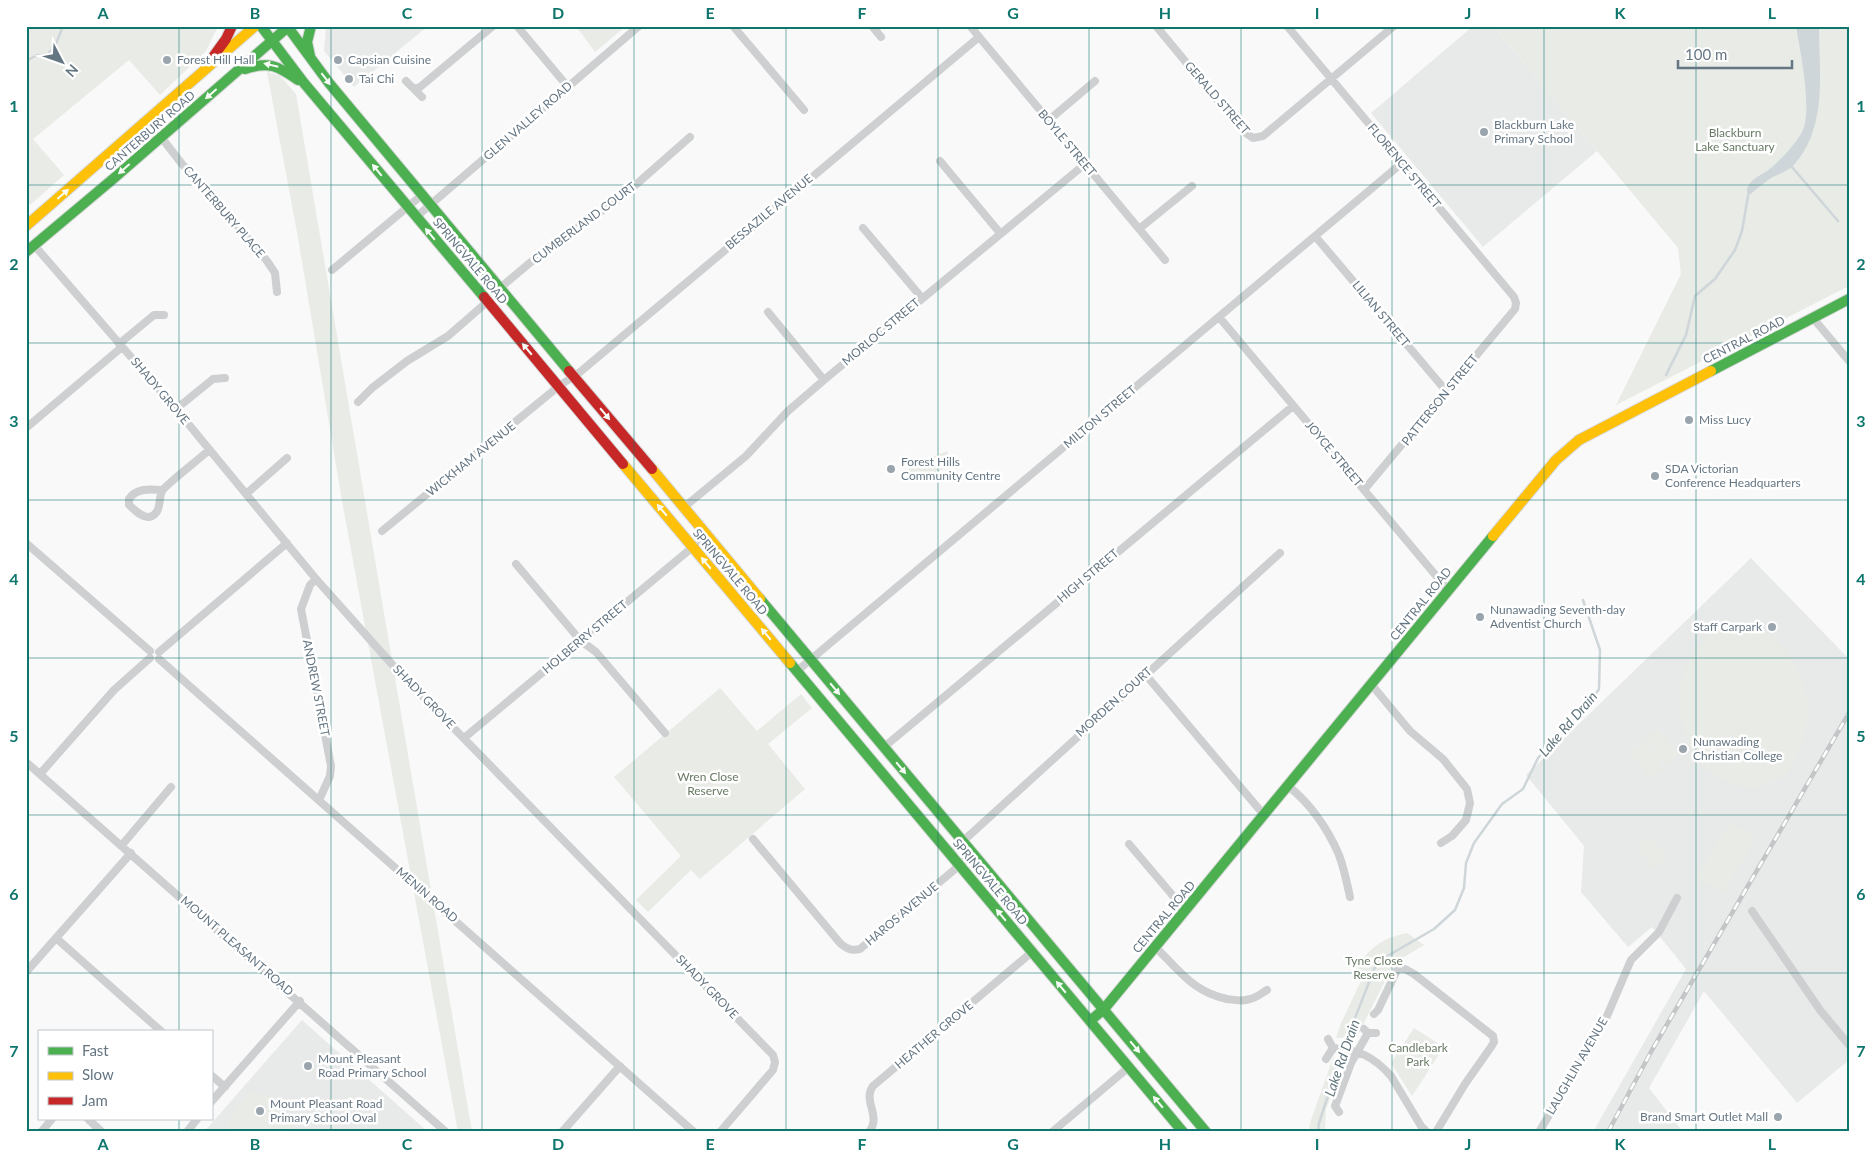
<svg xmlns="http://www.w3.org/2000/svg" width="1875" height="1158" viewBox="0 0 1875 1158" font-family="Lato,sans-serif">
<style>
.built{fill:#e8e9e9}
.green{fill:#e8ebe6}
.water{fill:#ced6d9}
.lines{fill:none;stroke-linecap:round;stroke-linejoin:round}
.stream{stroke:#ced6d9;stroke-width:2.5}
.fast-casing{stroke:#d5d6d7;stroke-width:12}
.slow-casing{stroke:#d5d6d7;stroke-width:12}
.jam-casing{stroke:#d5d6d7;stroke-width:12}
.street{stroke:#cecfd0;stroke-width:8}
.fast{stroke:#4caf50;stroke-width:10}
.slow{stroke:#ffc107;stroke-width:10}
.jam{stroke:#c62828;stroke-width:10}
.rail-casing{stroke:#c3c5c6;stroke-width:4.5}
.rail{stroke:#fff;stroke-width:2.5;stroke-dasharray:8;stroke-linecap:butt}
.oneway{fill:#f6fbf6}
.grid{fill:none;stroke:#0f766e;stroke-width:1;stroke-opacity:0.55}
.poi-dot{fill:#99a4ac;stroke:#fff;stroke-width:2}
.labels{text-anchor:middle;stroke-width:5;stroke-linejoin:round;paint-order:stroke}
.poi-label{font-size:12px;fill:#657683;stroke:#fff;text-anchor:start}
.street-label{font-size:12px;fill:#657683;stroke:#fff}
.park-label{font-size:12px;fill:#687a64;stroke:#fff}
.water-label{font-size:14px;font-style:italic;fill:#60757c;stroke:#fff}
.neatline{fill:none;stroke:#0f766e;stroke-width:2}
.grid-label{font-size:16px;text-anchor:middle;font-weight:bold;fill:#0f766e}
</style>
<rect width="100%" height="100%" fill="#f9f9f9"/>
<path class="built" d="M326 26H428L354 87 324 51Z
M1473 26H1493L1597 151 1483 247 1371 113Z
M1751 558 1849 659V1060L1797 1103 1704 991 1649 1088 1683 1132H1593L1686 969 1652 927 1628 947 1581 892 1584 846 1526 775Z
M302 1020 428 1132H204Z"/>
<path class="green" d="M26 26H218L206 51 160 95 129 60 33 139 64 175 30 205 26 199Z
M576 26H626L595 52Z
M1493 26H1849V286L1616 405 1681 274 1678 248Z
M267 72 280 76 296 94 472 1132H458L342 501 298 238Z
M947 451 953 465 914 481 908 467Z
M1744 625C1750 626 1757 627 1762 630 1790 645 1808 683 1808 714 1808 720 1806 726 1804 732 1803 740 1803 748 1799 754 1794 761 1790 771 1783 776 1775 781 1762 788 1752 788 1733 787 1703 771 1694 755 1674 720 1673 671 1703 642 1709 636 1717 630 1725 628 1731 626 1738 626 1744 625Z
M720 688 757 731 801 694 812 708 768 744 805 789 700 879 691 870 648 912 636 900 681 856 614 777Z
M1658 729 1679 754 1666 765 1644 740Z
M1643 741 1664 767 1651 778 1629 752Z
M1730 822 1756 838 1723 893 1697 877Z
M1650 836 1667 858 1654 869 1637 847Z
M1407 933 1424 945 1404 957 1396 959 1357 1037 1336 1038 1341 1023 1362 979 1352 972C1370 950 1377 939 1407 933Z
M1414 1028 1444 1047 1412 1096 1391 1063Z
M1346 1057 1326 1109 1325 1132H1309L1310 1123 1333 1058Z
M249 1093C278 1094 285 1108 296 1132H227C229 1115 237 1105 249 1093Z"/>
<path class="water" d="M1796 26H1819C1819 74 1828 128 1793 166 1788 171 1779 174 1773 177 1764 182 1756 190 1748 196 1747 192 1746 189 1749 185 1752 179 1761 175 1767 171 1780 161 1792 148 1801 134 1814 113 1800 51 1796 26Z"/>
<g class="lines">
<path class="stream" d="M26 61 37 55H47L56 44 63 26
M1792 167 1838 221
M1666 375 1686 335 1695 296 1715 279 1735 250 1742 231 1748 196
M1318 1132 1319 1123 1346 1041 1377 962 1434 929 1455 910 1464 888 1466 863 1474 843 1502 804 1523 789 1538 758 1590 702 1599 689 1600 650 1583 600"/>
<defs>
<path id="fast" d="M261 26 304 83 484 297
M287 26 329 83 569 371
M310 56 307 42 311 26
M245 69C269 61 278 66 298 80
M26 252 113 179 289 26
M1711 371 1849 299
M760 599 1206 1132
M790 663 1183 1132
M1090 1021 1104 1009 1493 536"/>
<path id="slow" d="M26 226 255 26
M623 464 790 663
M652 469 760 599
M1493 536 1556 460 1579 440 1711 371"/>
<path id="jam" d="M213 57 226 39 232 26
M484 297 623 464
M569 371 652 469"/>
</defs>
<use href="#fast" class="fast-casing"/>
<use href="#slow" class="slow-casing"/>
<use href="#jam" class="jam-casing"/>
<path class="street" d="M517 26 568 87
M733 26 804 110
M872 26 881 37
M970 26 1165 260
M1156 26 1243 131 1253 138 1263 136 1394 26
M1287 26 1514 297 1516 303 1515 309 1364 490
M406 81 422 97
M414 89 420 87 493 26
M1049 120 1095 81
M161 137 182 164 225 211 267 261 275 273 277 292
M940 161 1000 233
M416 217 639 26
M863 228 922 298
M1139 229 1192 186
M1315 236 1447 392
M34 245 176 409 316 579 398 671 773 1055 775 1062 773 1070 720 1132
M332 270 422 195
M500 288 544 251 623 196 690 137
M768 312 824 380
M1219 317 1448 590
M1813 318 1849 361
M119 344 154 315H164
M358 402 372 388 407 361 448 336 487 302
M176 409 213 379 225 378
M26 428 122 347
M162 490C150 489 136 488 129 499V505C134 509 142 518 149 517 162 514 158 500 162 491 165 485 202 457 209 450
M246 494 287 458
M683 508 746 456 788 411 824 380 1085 164
M382 531 559 386 580 372 979 37
M26 543 150 651
M516 564 580 640 596 652 665 733
M316 579 310 585 301 609 331 766 330 776 319 800
M159 652 287 543
M159 659 694 1132
M797 671 1402 163
M1145 674 1264 815
M1371 684 1410 731 1443 759 1467 789 1470 803 1466 820 1452 836 1441 843
M464 738 706 536
M884 747 1293 406
M26 762 446 1132
M40 774 114 690 150 658
M1288 786C1310 803 1328 829 1339 855 1344 868 1347 883 1350 897
M753 839 840 943C847 949 851 951 860 949L973 854
M1129 844 1185 910
M122 845 171 787
M950 853 1280 553
M1752 911 1820 1010 1849 1045
M56 938 162 1032
M1155 947C1179 969 1192 992 1227 999 1234 1000 1243 1002 1250 999 1256 998 1262 993 1267 990
M26 972 131 853
M1374 1014 1378 1010 1398 968 1405 969 1414 974 1493 1036 1494 1042 1491 1047 1465 1084 1436 1132
M1364 1029 1368 1033H1376
M1333 1048C1359 1050 1373 1056 1391 1076L1421 1126 1427 1132
M1326 1059 1333 1048 1328 1039
M211 1075 225 1087
M211 1102 300 1001
M1339 1112 1335 1106 1351 1063 1368 1033
M88 1119 102 1132
M41 1132 52 1119
M187 1132 197 1119
M562 1132 620 1066
M869 1132C882 1116 862 1101 873 1086L1032 952
M1052 1132 1129 1067
M1539 1132 1604 1023 1631 960 1659 932 1677 898"/>
<use href="#fast" class="fast"/>
<use href="#slow" class="slow"/>
<use href="#jam" class="jam"/>
<defs>
<path id="rail" d="M1608 1132 1652 1050 1849 713"/>
</defs>
<use href="#rail" class="rail-casing"/>
<use href="#rail" class="rail"/>
</g>
<defs><path id="oneway-solid" d="M-6-.8H1V-3.2L6.5 0L1 3.2V.8H-6Z" transform="scale(1.25)"/></defs>
<g class="oneway">
<use href="#oneway-solid" transform="translate(271 65) rotate(-167)"/>
<use href="#oneway-solid" transform="translate(326 79) rotate(52)"/>
<use href="#oneway-solid" transform="translate(211 94) rotate(139)"/>
<use href="#oneway-solid" transform="translate(124 169) rotate(139)"/>
<use href="#oneway-solid" transform="translate(377 170) rotate(-129)"/>
<use href="#oneway-solid" transform="translate(63 194) rotate(-41)"/>
<use href="#oneway-solid" transform="translate(430 234) rotate(-130)"/>
<use href="#oneway-solid" transform="translate(527 349) rotate(-130)"/>
<use href="#oneway-solid" transform="translate(605 414) rotate(50)"/>
<use href="#oneway-solid" transform="translate(662 510) rotate(-130)"/>
<use href="#oneway-solid" transform="translate(706 563) rotate(-130)"/>
<use href="#oneway-solid" transform="translate(766 634) rotate(-130)"/>
<use href="#oneway-solid" transform="translate(835 689) rotate(50)"/>
<use href="#oneway-solid" transform="translate(901 768) rotate(50)"/>
<use href="#oneway-solid" transform="translate(1001 915) rotate(-130)"/>
<use href="#oneway-solid" transform="translate(1061 987) rotate(-130)"/>
<use href="#oneway-solid" transform="translate(1135 1047) rotate(50)"/>
<use href="#oneway-solid" transform="translate(1158 1102) rotate(-130)"/>
</g>
<path class="grid" d="M179 26V1032M331 26V1132M482 26V1132M634 26V1132M786 26V1132M938 26V1132M1089 26V1132M1241 26V1132M1392 26V1132M1544 26V1132M1696 26V1132M26 185H1849M26 343H1849M26 500H1849M26 658H1849M26 815H1849M26 973H1849M179 1119V1132"/>
<g class="poi-dot">
<circle cx="167" cy="60" r="5"/>
<circle cx="338" cy="60" r="5"/>
<circle cx="349" cy="79" r="5"/>
<circle cx="1484" cy="132" r="5"/>
<circle cx="1689" cy="420" r="5"/>
<circle cx="891" cy="469" r="5"/>
<circle cx="1655" cy="476" r="5"/>
<circle cx="1480" cy="617" r="5"/>
<circle cx="1772" cy="627" r="5"/>
<circle cx="1683" cy="749" r="5"/>
<circle cx="308" cy="1066" r="5"/>
<circle cx="260" cy="1111" r="5"/>
<circle cx="1778" cy="1117" r="5"/>
</g>
<g class="labels">
<g class="poi-label">
<text x="177" y="64">Forest Hill Hall</text>
<text x="348" y="64">Capsian Cuisine</text>
<text x="359" y="83">Tai Chi</text>
<text x="1494" y="129">Blackburn Lake<tspan x="1494" dy="14">Primary School</tspan></text>
<text x="1699" y="424">Miss Lucy</text>
<text x="901" y="466">Forest Hills<tspan x="901" dy="14">Community Centre</tspan></text>
<text x="1665" y="473">SDA Victorian<tspan x="1665" dy="14">Conference Headquarters</tspan></text>
<text x="1490" y="614">Nunawading Seventh-day<tspan x="1490" dy="14">Adventist Church</tspan></text>
<text x="1762" y="631" text-anchor="end">Staff Carpark</text>
<text x="1693" y="746">Nunawading<tspan x="1693" dy="14">Christian College</tspan></text>
<text x="318" y="1063">Mount Pleasant<tspan x="318" dy="14">Road Primary School</tspan></text>
<text x="270" y="1108">Mount Pleasant Road<tspan x="270" dy="14">Primary School Oval</tspan></text>
<text x="1768" y="1121" text-anchor="end">Brand Smart Outlet Mall</text>
</g>
<g class="street-label">
<text transform="translate(1217 98) rotate(49)" y="4">GERALD STREET</text>
<text transform="translate(528 121) rotate(-41)" y="4">GLEN VALLEY ROAD</text>
<text transform="translate(150 131) rotate(-41)" y="4">CANTERBURY ROAD</text>
<text transform="translate(1067 143) rotate(50)" y="4">BOYLE STREET</text>
<text transform="translate(1404 166) rotate(50)" y="4">FLORENCE STREET</text>
<text transform="translate(224 212) rotate(49)" y="4">CANTERBURY PLACE</text>
<text transform="translate(769 212) rotate(-40)" y="4">BESSAZILE AVENUE</text>
<text transform="translate(584 223) rotate(-37)" y="4">CUMBERLAND COURT</text>
<text transform="translate(470 261) rotate(50)" y="4">SPRINGVALE ROAD</text>
<text transform="translate(1381 314) rotate(50)" y="4">LILIAN STREET</text>
<text transform="translate(881 332) rotate(-40)" y="4">MORLOC STREET</text>
<text transform="translate(1744 340) rotate(-27)" y="4">CENTRAL ROAD</text>
<text transform="translate(160 391) rotate(50)" y="4">SHADY GROVE</text>
<text transform="translate(1440 400) rotate(-51)" y="4">PATTERSON STREET</text>
<text transform="translate(1100 417) rotate(-40)" y="4">MILTON STREET</text>
<text transform="translate(1334 454) rotate(50)" y="4">JOYCE STREET</text>
<text transform="translate(471 459) rotate(-39)" y="4">WICKHAM AVENUE</text>
<text transform="translate(730 572) rotate(50)" y="4">SPRINGVALE ROAD</text>
<text transform="translate(1088 576) rotate(-40)" y="4">HIGH STREET</text>
<text transform="translate(1421 604) rotate(-51)" y="4">CENTRAL ROAD</text>
<text transform="translate(585 637) rotate(-40)" y="4">HOLBERRY STREET</text>
<text transform="translate(316 688) rotate(79)" y="4">ANDREW STREET</text>
<text transform="translate(424 697) rotate(46)" y="4">SHADY GROVE</text>
<text transform="translate(1114 702) rotate(-42)" y="4">MORDEN COURT</text>
<text transform="translate(990 882) rotate(50)" y="4">SPRINGVALE ROAD</text>
<text transform="translate(427 895) rotate(41)" y="4">MENIN ROAD</text>
<text transform="translate(902 914) rotate(-40)" y="4">HAROS AVENUE</text>
<text transform="translate(1164 917) rotate(-50)" y="4">CENTRAL ROAD</text>
<text transform="translate(237 946) rotate(41)" y="4">MOUNT PLEASANT ROAD</text>
<text transform="translate(707 987) rotate(46)" y="4">SHADY GROVE</text>
<text transform="translate(934 1035) rotate(-40)" y="4">HEATHER GROVE</text>
<text transform="translate(1577 1066) rotate(-60)" y="4">LAUGHLIN AVENUE</text>
</g>
<g class="park-label">
<text x="1735" y="137">Blackburn<tspan x="1735" dy="14">Lake Sanctuary</tspan></text>
<text x="708" y="781">Wren Close<tspan x="708" dy="14">Reserve</tspan></text>
<text x="1374" y="965">Tyne Close<tspan x="1374" dy="14">Reserve</tspan></text>
<text x="1418" y="1052">Candlebark<tspan x="1418" dy="14">Park</tspan></text>
</g>
<g class="water-label">
<text transform="translate(1568 724) rotate(-49)" y="5">Lake Rd Drain</text>
<text transform="translate(1342 1058) rotate(-71)" y="5">Lake Rd Drain</text>
</g>
</g>
<rect width="1875" height="1158" fill="none" stroke="#ffffff" stroke-width="55"/>
<rect x="38" y="1030" width="175" height="90" fill="#ffffff" stroke="#c1c8cd"/>
<rect x="48" y="1047" width="25" height="8" fill="#4caf50" stroke="#c1c8cd"/>
<text x="82" y="1056" font-size="15" fill="#657683">Fast</text>
<rect x="48" y="1072" width="25" height="8" fill="#ffc107" stroke="#c1c8cd"/>
<text x="82" y="1080" font-size="15" fill="#657683">Slow</text>
<rect x="48" y="1097" width="25" height="8" fill="#c62828" stroke="#c1c8cd"/>
<text x="82" y="1106" font-size="15" fill="#657683">Jam</text>
<g transform="translate(62 62) rotate(131)" stroke="#ffffff" stroke-width="4" paint-order="stroke">
<path d="M0-4L9 19L0 12L-9 19Z" fill="#657683"/>
<text y="-8" font-size="14" font-weight="bold" text-anchor="middle" fill="#657683">N</text>
</g>
<path d="M1678 60v8h114v-8" fill="none" stroke="#657683" stroke-width="2.5"/>
<text x="1685" y="60" font-size="15" fill="#657683" stroke="#ffffff" stroke-width="4" paint-order="stroke">100 m</text>
<rect x="28" y="28" width="1820" height="1102" class="neatline"/>
<g class="grid-label">
<text x="103" y="19">A</text>
<text x="255" y="19">B</text>
<text x="407" y="19">C</text>
<text x="558" y="19">D</text>
<text x="710" y="19">E</text>
<text x="862" y="19">F</text>
<text x="1013" y="19">G</text>
<text x="1165" y="19">H</text>
<text x="1317" y="19">I</text>
<text x="1468" y="19">J</text>
<text x="1620" y="19">K</text>
<text x="1772" y="19">L</text>
<text x="14" y="112">1</text>
<text x="1861" y="112">1</text>
<text x="14" y="270">2</text>
<text x="1861" y="270">2</text>
<text x="14" y="427">3</text>
<text x="1861" y="427">3</text>
<text x="14" y="585">4</text>
<text x="1861" y="585">4</text>
<text x="14" y="742">5</text>
<text x="1861" y="742">5</text>
<text x="14" y="900">6</text>
<text x="1861" y="900">6</text>
<text x="14" y="1057">7</text>
<text x="1861" y="1057">7</text>
<text x="103" y="1150">A</text>
<text x="255" y="1150">B</text>
<text x="407" y="1150">C</text>
<text x="558" y="1150">D</text>
<text x="710" y="1150">E</text>
<text x="862" y="1150">F</text>
<text x="1013" y="1150">G</text>
<text x="1165" y="1150">H</text>
<text x="1317" y="1150">I</text>
<text x="1468" y="1150">J</text>
<text x="1620" y="1150">K</text>
<text x="1772" y="1150">L</text>
</g>
</svg>
